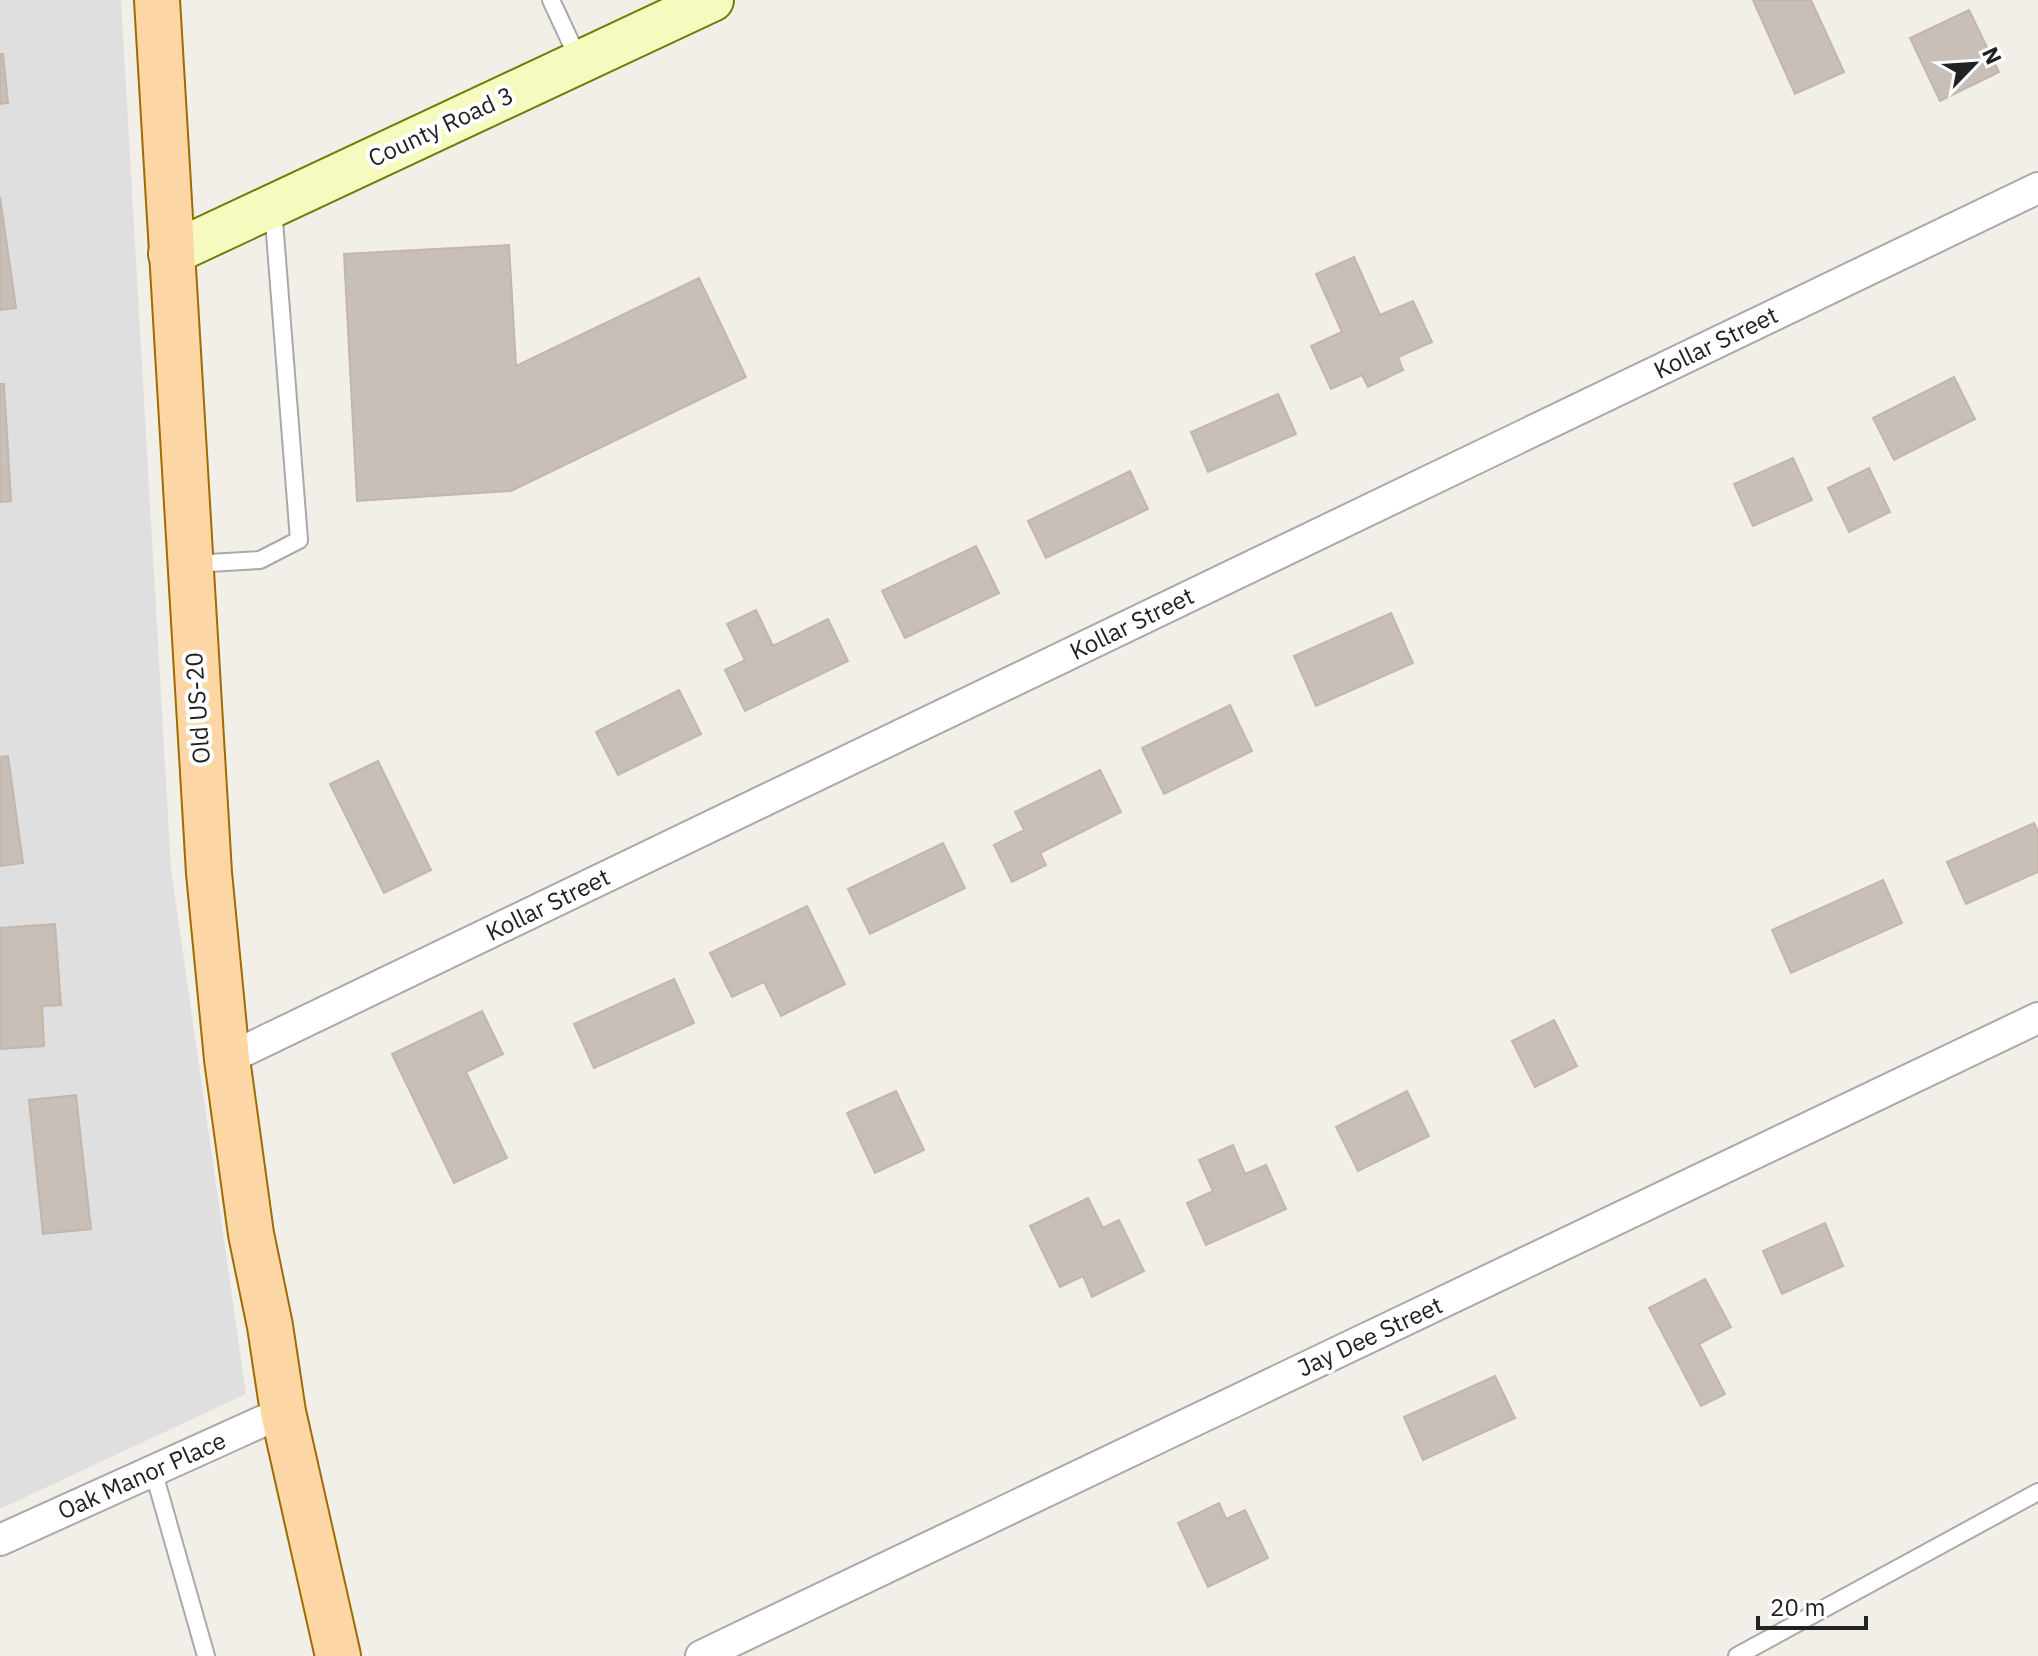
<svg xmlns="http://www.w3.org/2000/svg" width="2038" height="1656" viewBox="0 0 2038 1656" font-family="'IBM Plex Sans',sans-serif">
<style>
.residential{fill:#e0dfdf}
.building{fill:#c7bfb8;stroke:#c4b6ab;stroke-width:2}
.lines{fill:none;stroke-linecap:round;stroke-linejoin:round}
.lane-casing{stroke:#a9a9a9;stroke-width:20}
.street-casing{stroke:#a9a9a9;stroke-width:34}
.secondary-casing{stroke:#707d05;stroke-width:46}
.primary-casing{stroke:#a06b00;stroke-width:48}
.lane{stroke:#fff;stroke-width:16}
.street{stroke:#fff;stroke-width:30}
.secondary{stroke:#f7fabf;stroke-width:42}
.primary{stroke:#fcd6a4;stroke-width:44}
.labels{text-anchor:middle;stroke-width:8;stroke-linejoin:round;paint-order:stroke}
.street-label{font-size:24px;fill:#222;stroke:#fff}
</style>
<rect width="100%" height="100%" fill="#f2efe9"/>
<path class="residential" d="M0 0H121L171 869 246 1394 0 1509Z"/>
<path class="building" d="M1753 0H1811L1844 72 1795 94Z
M1969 10 1999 72 1940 101 1910 38Z
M0 54H3L8 103 0 104Z
M0 197 16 308 0 310Z
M509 245 516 366 699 278 746 377 511 491 357 501 344 254Z
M1354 257 1380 315 1413 301 1432 342 1398 357 1403 370 1368 387 1362 375 1331 389 1311 346 1342 332 1316 274Z
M1954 377 1975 419 1894 460 1873 418Z
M0 384H4L11 501 0 502Z
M1278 394 1296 434 1208 472 1191 432Z
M1793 458 1812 500 1753 526 1734 484Z
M1869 468 1890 512 1849 532 1828 488Z
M1130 471 1148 509 1046 558 1028 521Z
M976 546 999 593 905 638 882 591Z
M756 610 773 646 828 619 848 661 745 711 725 670 745 660 727 624Z
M1391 613 1413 663 1316 706 1294 656Z
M679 690 701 734 618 775 596 732Z
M1230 705 1252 751 1164 794 1142 748Z
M8 756 23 863 0 866V757Z
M378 761 431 870 384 893 330 784Z
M1100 770 1121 812 1040 853 1046 865 1012 882 994 845 1024 830 1015 812Z
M2034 823 2038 832V872L1966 904 1947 862Z
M943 843 965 888 870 934 848 889Z
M1883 880 1902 923 1791 973 1772 930Z
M807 906 845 984 781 1016 764 982 732 997 710 953Z
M55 924 61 1005 42 1006 44 1046 0 1049V928Z
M674 979 694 1023 594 1068 574 1024Z
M482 1011 503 1054 466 1072 507 1158 454 1183 392 1054Z
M1554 1020 1577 1066 1535 1087 1512 1041Z
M896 1091 924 1150 875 1173 847 1113Z
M1407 1091 1429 1136 1358 1171 1336 1127Z
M76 1095 91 1229 43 1234 29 1100Z
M1233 1145 1245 1174 1266 1165 1286 1209 1206 1245 1187 1203 1213 1191 1199 1160Z
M1088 1198 1103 1228 1119 1220 1144 1271 1092 1297 1083 1276 1060 1287 1030 1226Z
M1825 1223 1843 1266 1782 1294 1763 1251Z
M1705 1279 1731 1327 1699 1344 1725 1394 1701 1406 1649 1308Z
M1495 1376 1515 1418 1423 1460 1404 1417Z
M1219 1503 1226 1519 1245 1510 1268 1558 1208 1587 1178 1523Z"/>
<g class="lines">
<defs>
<path id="lane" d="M551 0 579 60
M192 564 260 560 299 540 273 208
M153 1470 206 1656
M1737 1656 2038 1492"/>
<path id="street" d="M227 1059 2038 188
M0 1540 283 1412
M701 1656 2038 1018"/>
<path id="secondary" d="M170 254 712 0"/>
<path id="primary" d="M157 0 209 873 227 1059 251 1234 270 1326 283 1412 338 1656"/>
</defs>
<use href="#lane" class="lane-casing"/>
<use href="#street" class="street-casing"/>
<use href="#secondary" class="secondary-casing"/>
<use href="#primary" class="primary-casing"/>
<use href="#lane" class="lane"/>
<use href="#street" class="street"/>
<use href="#secondary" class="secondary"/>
<use href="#primary" class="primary"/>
</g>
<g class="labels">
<g class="street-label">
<text transform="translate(441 127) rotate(-25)" y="8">County Road 3</text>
<text transform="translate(1716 343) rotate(-26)" y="8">Kollar Street</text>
<text transform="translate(1132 624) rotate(-26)" y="8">Kollar Street</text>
<text transform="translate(198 708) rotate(-94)" y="8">Old US-20</text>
<text transform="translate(548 905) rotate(-26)" y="8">Kollar Street</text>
<text transform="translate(1370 1337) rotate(-25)" y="8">Jay Dee Street</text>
<text transform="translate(142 1476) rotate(-24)" y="8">Oak Manor Place</text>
</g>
</g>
<g transform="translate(1974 64) rotate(65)" stroke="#ffffff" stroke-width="6" paint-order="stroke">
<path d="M0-6L14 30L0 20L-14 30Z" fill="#222222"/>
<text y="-12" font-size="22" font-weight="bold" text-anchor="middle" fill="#222222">N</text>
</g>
<path d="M1758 1616v12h108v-12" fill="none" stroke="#222222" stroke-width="4"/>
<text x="1770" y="1616" font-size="24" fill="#222222" stroke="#ffffff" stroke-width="6" paint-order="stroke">20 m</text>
</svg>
